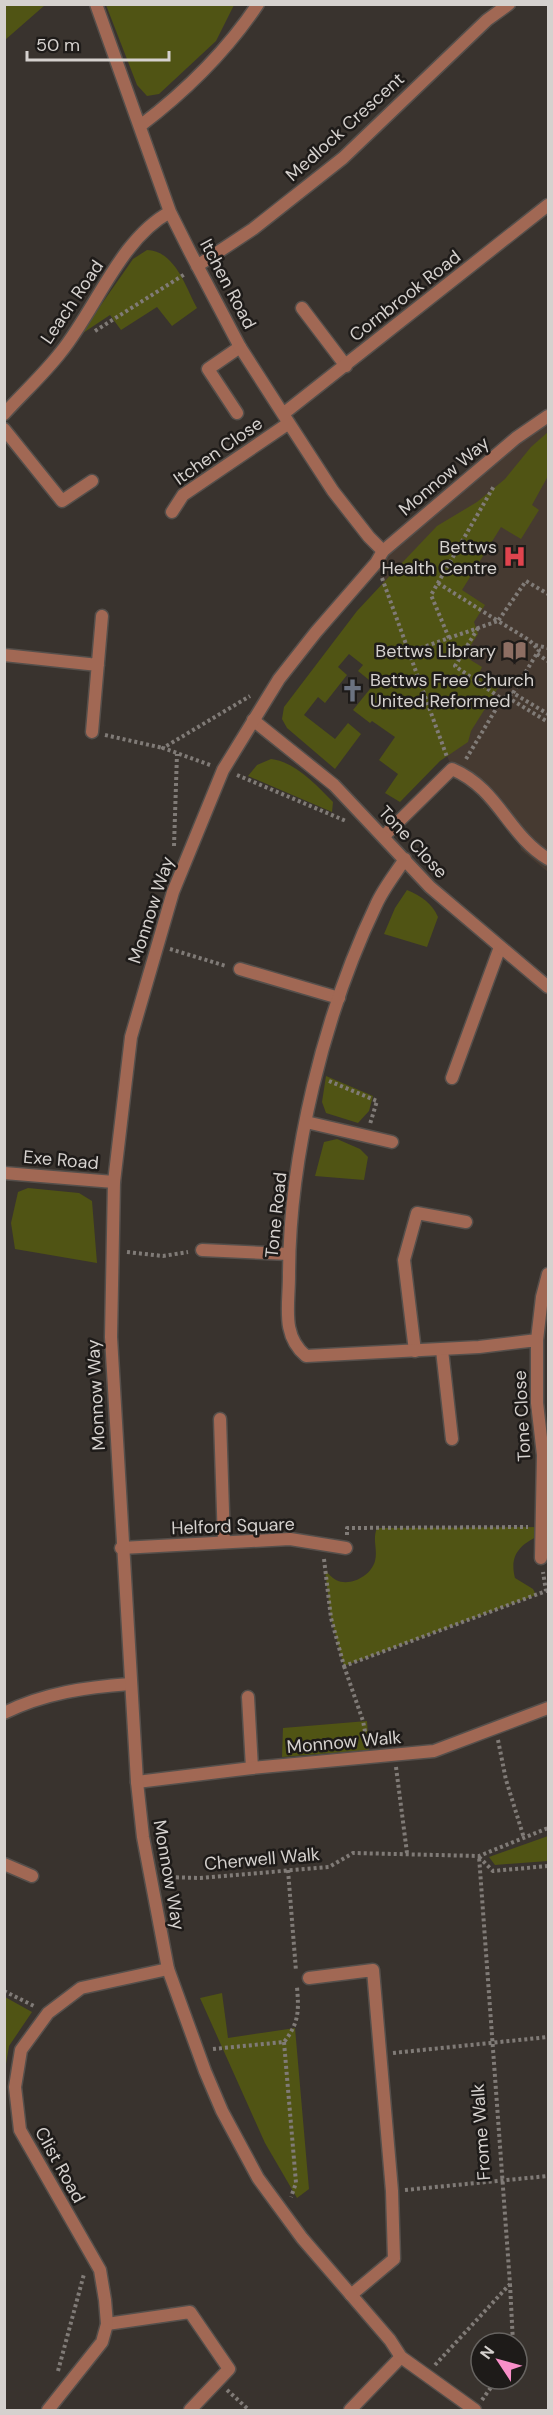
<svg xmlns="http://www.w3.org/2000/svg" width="553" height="2415" viewBox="0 0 553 2415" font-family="'DM Sans',sans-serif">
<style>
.built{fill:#463a31}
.green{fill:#505414}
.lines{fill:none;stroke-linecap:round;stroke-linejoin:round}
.service-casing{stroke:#554f4b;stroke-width:15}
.minor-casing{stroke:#554f4b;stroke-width:15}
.tertiary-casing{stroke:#554f4b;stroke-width:15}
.path{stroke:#807b77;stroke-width:4;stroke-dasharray:3 3;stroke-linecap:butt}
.service{stroke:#a16854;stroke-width:12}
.minor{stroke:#a16854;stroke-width:12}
.tertiary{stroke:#a16854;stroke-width:12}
.labels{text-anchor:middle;stroke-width:5;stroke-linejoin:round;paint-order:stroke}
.street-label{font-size:18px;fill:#d5d1ce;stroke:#1e1b19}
.poi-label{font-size:18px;fill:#d5d1ce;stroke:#1e1b19;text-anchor:end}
</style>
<rect width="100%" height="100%" fill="#39332e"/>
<path class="built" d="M548 416V872L521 850 516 831 491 795 452 769 376 563Z"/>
<path class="green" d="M5 4H45V5L5 40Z
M106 5H234L216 41 159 94 147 96 137 85Z
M147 250C175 251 185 286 197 308L172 326 157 307 121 330 110 315 80 335 133 259Z
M548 432V476L532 505 539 510 521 539 501 527 462 590 485 605 474 622 478 634 464 656 482 667 478 676 498 688 471 731 468 742 440 761 400 802 385 793 398 774 379 760 395 737 372 721 370 723 353 710 374 684 358 671 363 665 349 654 338 667 347 675 325 703 318 697 304 715 335 739 348 723 361 734 335 769 287 728 282 719 284 707 357 611 399 566 437 526 477 502 505 479 531 447Z
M271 759C296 762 316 785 333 802L332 812 248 776 257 765Z
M407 890C421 896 432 903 438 917L427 947 384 934 395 908Z
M326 1076 373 1096 369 1111 358 1123 326 1113 322 1102Z
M337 1139 360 1149 368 1157 364 1180 315 1176 324 1142Z
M28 1188 79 1193 92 1201 97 1263 15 1249 11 1223 18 1192Z
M541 1527V1535C520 1544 509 1555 515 1578L533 1589 536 1595 344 1666 331 1618 325 1570C328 1573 332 1578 336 1580 350 1587 371 1576 375 1561 378 1549 372 1540 377 1528Z
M367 1721 369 1750 282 1757 283 1728Z
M548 1836V1861L495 1865 489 1857Z
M222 1993 228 2038 295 2028 309 2189 297 2198 265 2143 200 1998Z
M5 1997 32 2012 9 2046 5 2070Z"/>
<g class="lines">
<defs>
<path id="service" d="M302 308 346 366
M237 413 208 369 240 347
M4 429 62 501 92 481
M4 655 98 665
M92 732 102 616
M384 836 452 769C499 789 507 834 548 859
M240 969 339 998
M452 1078 500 947
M202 1250 289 1254
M442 1350 452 1439
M415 1351 404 1260 417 1213 466 1222
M220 1419 224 1542
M248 1697 252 1768
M4 1864 32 1876
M107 2324 190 2312 229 2369 190 2410"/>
<path id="minor" d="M96 4 170 212 190 252 240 347 283 414 333 491 369 537 383 551
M140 126C186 91 226 52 258 4
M197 266 253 229 343 158 487 20 509 4
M4 414C23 393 44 374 61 352 96 309 120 239 170 212
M283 414 548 205
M172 512 183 495 289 423
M253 720 334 785 430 887 548 987
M405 859C395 874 383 889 376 905 324 1014 289 1156 289 1276 289 1306 281 1335 306 1356L479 1347 537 1340
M306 1122 392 1142
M4 1173 114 1182
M121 1548 290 1539 346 1548
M541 1558 543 1455 537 1403V1340L542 1297 548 1274
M4 1713C44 1693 87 1687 130 1684
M137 1782 252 1768 434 1751 548 1708
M309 1978 373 1970 392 2191 394 2259 351 2295
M48 2410 102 2342 107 2324 105 2300 100 2270 20 2130 15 2087 21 2050 48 2013 81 1988 168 1969
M350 2410 401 2357"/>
<path id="tertiary" d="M475 2410 401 2357 390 2340 302 2238 258 2178 222 2111 205 2071 168 1969 143 1837 137 1782 111 1337 114 1182 131 1037 173 892 223 770 279 679 316 632 376 563 383 551 516 438 548 416"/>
</defs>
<use href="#service" class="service-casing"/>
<use href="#minor" class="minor-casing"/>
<use href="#tertiary" class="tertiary-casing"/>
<path class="path" d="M95 331 185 274
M382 578 447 757
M438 583 498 621 526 581 548 594
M478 628 455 666 502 699
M449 638 431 595 494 486
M535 645 548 648
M409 652 498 621 529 640 539 650 513 693 548 714
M537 654 548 661
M507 697 548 722
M105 735 163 748
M466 759 502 699 513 693
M210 765 163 748 250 696
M237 775 346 821
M174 846 177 754
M170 949 226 966
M329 1081 377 1101 370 1124
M127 1252 163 1256 188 1252
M347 1535V1528L528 1527
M324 1559 331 1618 344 1666 546 1591 543 1572
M344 1666 363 1721 367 1742
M498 1740 506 1780 524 1838
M396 1767 407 1853
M479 1857 493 1871 548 1866
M288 1870 296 1971
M164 1877 200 1878 329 1867 353 1853 479 1856 548 1828
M4 1991 36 2007
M284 2042 296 2183 291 2197
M213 2049 284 2042C299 2023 299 2011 297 1987
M393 2053 548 2037
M405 2190 548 2176
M510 2284 513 2343
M435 2365 510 2284 479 1856
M58 2371 84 2274
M227 2390 249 2410
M482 2400 497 2379"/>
<use href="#service" class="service"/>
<use href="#minor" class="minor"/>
<use href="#tertiary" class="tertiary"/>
</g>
<defs>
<symbol id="hospital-bare" viewBox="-9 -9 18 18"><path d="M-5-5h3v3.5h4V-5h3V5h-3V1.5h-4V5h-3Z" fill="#e0444e" stroke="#1e1b19" stroke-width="2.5" paint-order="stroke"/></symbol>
<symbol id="library-bare" viewBox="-9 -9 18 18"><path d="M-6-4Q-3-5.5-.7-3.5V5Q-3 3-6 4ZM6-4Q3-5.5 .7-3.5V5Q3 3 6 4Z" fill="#8d6e63" stroke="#1e1b19" stroke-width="2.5" paint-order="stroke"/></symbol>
<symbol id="church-bare" viewBox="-9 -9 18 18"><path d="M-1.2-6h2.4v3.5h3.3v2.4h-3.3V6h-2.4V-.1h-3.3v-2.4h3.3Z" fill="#6b7280" stroke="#1e1b19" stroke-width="2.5" paint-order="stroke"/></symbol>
</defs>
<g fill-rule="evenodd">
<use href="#hospital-bare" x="498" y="540" width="33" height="33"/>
<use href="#library-bare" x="498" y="634" width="33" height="33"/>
<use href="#church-bare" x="336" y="674" width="33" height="33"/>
</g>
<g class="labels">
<g class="street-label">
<text transform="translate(345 127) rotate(-42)" y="6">Medlock Crescent</text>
<text transform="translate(228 284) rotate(62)" y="6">Itchen Road</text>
<text transform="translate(405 296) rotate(-38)" y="6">Cornbrook Road</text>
<text transform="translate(72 302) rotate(-56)" y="6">Leach Road</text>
<text transform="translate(218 451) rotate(-35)" y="6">Itchen Close</text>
<text transform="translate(444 476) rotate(-40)" y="6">Monnow Way</text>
<text transform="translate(413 842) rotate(47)" y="6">Tone Close</text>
<text transform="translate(151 910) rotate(-72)" y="6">Monnow Way</text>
<text transform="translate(61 1160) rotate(5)" y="6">Exe Road</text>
<text transform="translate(276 1215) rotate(-84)" y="6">Tone Road</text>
<text transform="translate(96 1395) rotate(-93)" y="6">Monnow Way</text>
<text transform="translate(522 1416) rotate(-93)" y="6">Tone Close</text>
<text transform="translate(233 1526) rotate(-2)" y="6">Helford Square</text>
<text transform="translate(344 1742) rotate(-5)" y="6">Monnow Walk</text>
<text transform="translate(262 1859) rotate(-5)" y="6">Cherwell Walk</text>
<text transform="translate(169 1875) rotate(80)" y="6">Monnow Way</text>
<text transform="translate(481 2132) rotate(-94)" y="6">Frome Walk</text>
<text transform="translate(60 2165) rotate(61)" y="6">Clist Road</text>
</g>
<g class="poi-label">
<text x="497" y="553">Bettws<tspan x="497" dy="21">Health Centre</tspan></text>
<text x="496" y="657">Bettws Library</text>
<text x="370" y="686" text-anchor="start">Bettws Free Church<tspan x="370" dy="21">United Reformed</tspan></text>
</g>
</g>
<rect width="553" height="2415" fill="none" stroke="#d5d1ce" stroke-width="12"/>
<g transform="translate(499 2361) rotate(306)"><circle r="28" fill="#1e1b19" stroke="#676461" stroke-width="1.5"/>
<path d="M0-4.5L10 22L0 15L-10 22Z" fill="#f98fc9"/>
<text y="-9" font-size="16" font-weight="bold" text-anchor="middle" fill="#d5d1ce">N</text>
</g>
<path d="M27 51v9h142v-9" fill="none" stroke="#d5d1ce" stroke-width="3"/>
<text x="36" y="51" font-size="18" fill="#d5d1ce" stroke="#1e1b19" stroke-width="4.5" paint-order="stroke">50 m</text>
</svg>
